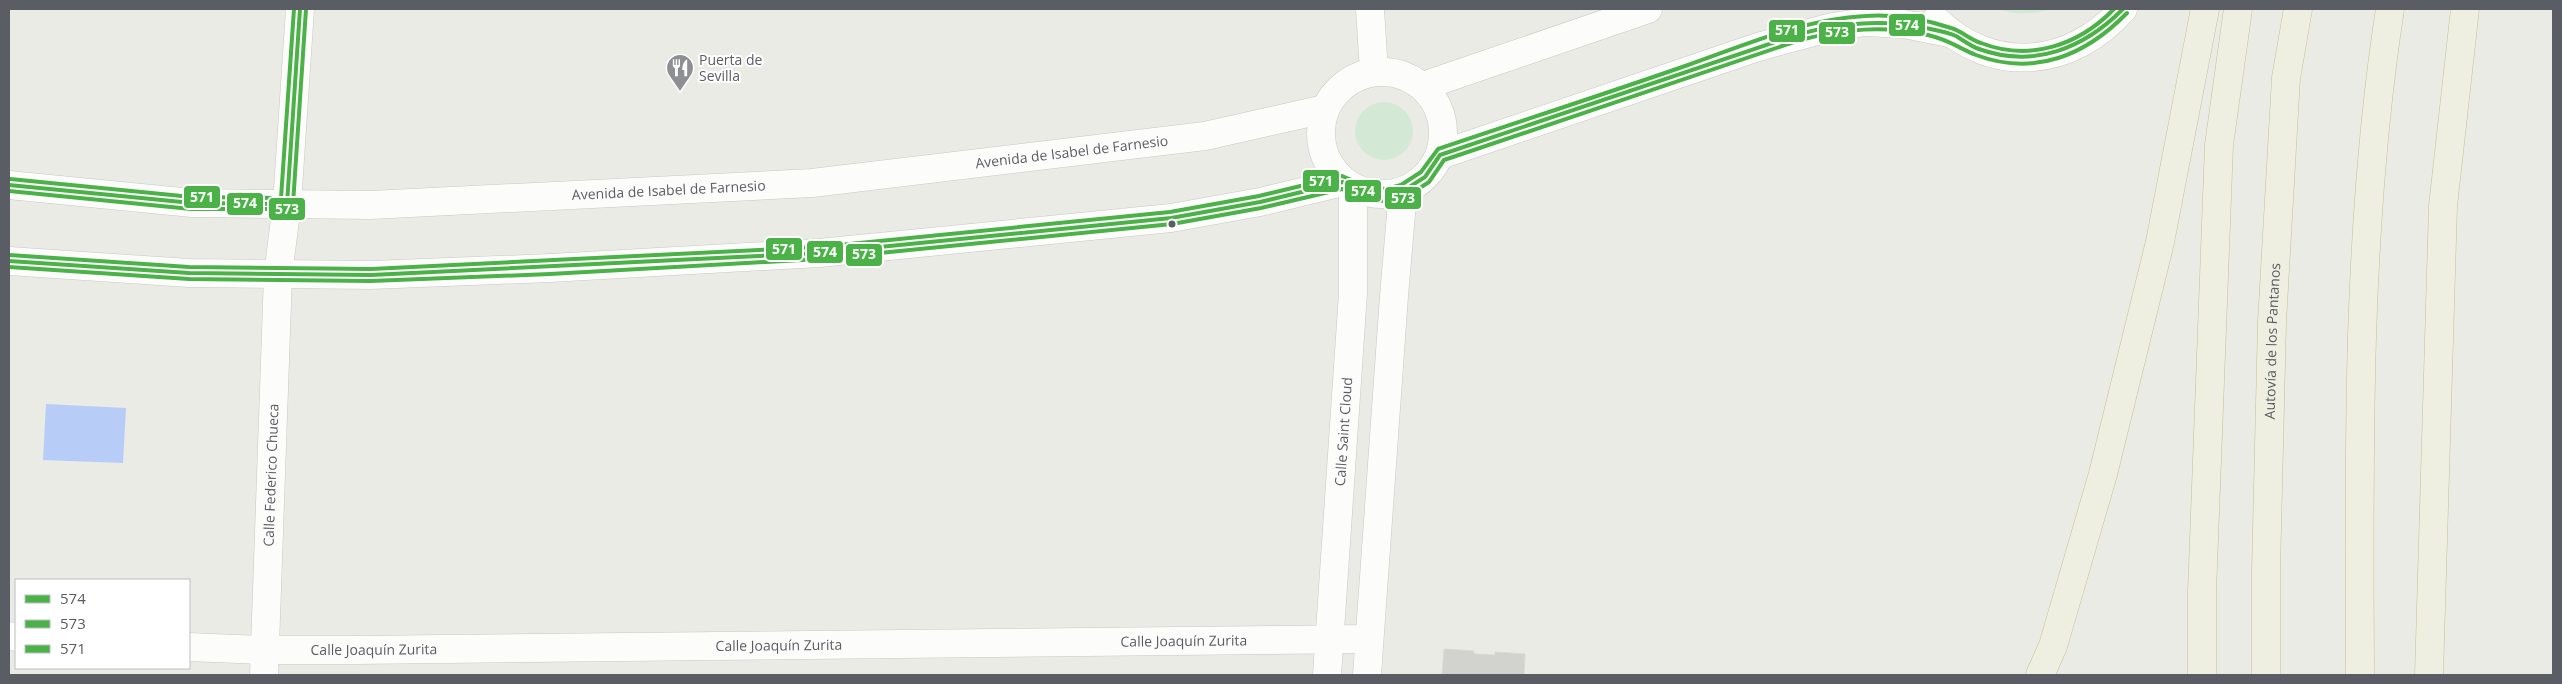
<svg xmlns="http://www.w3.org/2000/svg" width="2562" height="684" viewBox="0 0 2562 684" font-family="'Open Sans',sans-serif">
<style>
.green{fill:#d3e9d6}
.water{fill:#b8ccf8}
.building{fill:#d2d2ce;stroke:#dadad5}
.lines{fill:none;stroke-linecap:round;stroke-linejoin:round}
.minor-casing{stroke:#c7c7c7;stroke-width:29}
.motorway-casing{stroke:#c3c192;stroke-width:29}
.minor{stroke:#fcfcfb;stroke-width:28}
.motorway{stroke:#eeefe0;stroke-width:28}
.bus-1-casing{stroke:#fff;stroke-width:8}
.bus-2-casing{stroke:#fff;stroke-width:8}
.bus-3-casing{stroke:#fff;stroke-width:8}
.bus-1{stroke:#4bb248;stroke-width:4}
.bus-2{stroke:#4bb248;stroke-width:4}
.bus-3{stroke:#4bb248;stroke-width:4}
.bus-dot{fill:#5b5d64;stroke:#fff;stroke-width:2}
.labels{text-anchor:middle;stroke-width:4;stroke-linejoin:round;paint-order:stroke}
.poi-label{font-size:14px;fill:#5b5d64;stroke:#fff;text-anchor:start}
.street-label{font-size:14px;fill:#5b5d64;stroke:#fff}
.line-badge{stroke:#fff;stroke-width:2}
.badge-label{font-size:14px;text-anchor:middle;font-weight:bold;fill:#fff}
</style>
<rect width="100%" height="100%" fill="#ebebe6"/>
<path class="green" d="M1998 9H2052C2034 14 2017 16 1998 9Z
M1355 131a29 29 0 1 1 58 0a29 29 0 1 1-58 0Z"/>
<path class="water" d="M46 404 126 408 123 463 43 460Z"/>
<path class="building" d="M1444 649 1474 651V654L1495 655V652L1525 654 1524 675H1442Z"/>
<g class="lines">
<defs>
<g id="minor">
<path d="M1370 9 1374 72"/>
<path d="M1936 20C1993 76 2072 67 2123 9"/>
<circle cx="1382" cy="133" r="61"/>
<path d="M1423 86 1648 9"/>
<path d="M1440 155 1758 47 1832 27 1865 22 1904 24 1949 33"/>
<path id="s1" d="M9 185 192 203 371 205 812 183 1205 136 1325 109"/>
<path d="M9 261 189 273 371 275 550 268 819 253 1171 218 1260 202 1343 182"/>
<path d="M9 636 16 637"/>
<path id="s2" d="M189 647 265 650H356L1369 639"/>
<path id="s3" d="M264 675 278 275 287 204 300 9"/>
<path id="s4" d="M1327 675 1353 293V188"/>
<path d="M1367 675 1394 296 1403 191"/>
</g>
<g id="motorway">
<path d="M2040 675 2053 646 2103 474 2160 242 2205 9"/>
<path d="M2202 675V592L2219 145 2238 9"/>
<path id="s5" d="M2266 675V570L2272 322 2286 78 2298 9"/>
<path d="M2360 675C2359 454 2356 228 2390 9"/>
<path d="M2429 675 2443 206 2465 9"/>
</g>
</defs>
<use href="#minor" class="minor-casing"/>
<use href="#motorway" class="motorway-casing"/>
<use href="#minor" class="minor"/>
<use href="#motorway" class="motorway"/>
<defs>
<path id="bus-1" d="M9 185 192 203 287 204 300 9
M9 261 189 273 371 275 819 253 1171 218 1260 202 1343 182 1369 194 1387 195 1403 191 1425 177 1440 155 1799 34C1842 23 1882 19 1926 28 1936 30 1947 32 1956 36 1963 40 1970 46 1979 49 2034 69 2084 48 2123 9"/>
<path id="bus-2" d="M9 191 191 209H291L293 204 306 9
M9 267 189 279 371 281 550 274 819 259 1172 224 1261 208 1342 189 1367 200 1388 201 1406 197 1429 182 1444 160 1800 40C1844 29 1884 25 1928 35 1950 40 1958 48 1976 55 2035 77 2086 55 2127 13"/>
<path id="bus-3" d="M10 179 192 197 281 198 294 9
M9 255 189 267 371 269 819 247 1170 212 1259 196 1342 176 1371 188 1386 189 1401 185 1421 172 1438 149C1521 121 1605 94 1688 65 1745 45 1804 19 1865 16 1893 14 1924 19 1951 28 1962 31 1970 40 1981 43 2030 62 2079 45 2114 9"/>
</defs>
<use href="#bus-1" class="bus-1-casing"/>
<use href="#bus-2" class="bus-2-casing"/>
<use href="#bus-3" class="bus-3-casing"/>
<use href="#bus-1" class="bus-1"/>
<use href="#bus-2" class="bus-2"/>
<use href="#bus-3" class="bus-3"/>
</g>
<defs>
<symbol id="restaurant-pin" viewBox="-11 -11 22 30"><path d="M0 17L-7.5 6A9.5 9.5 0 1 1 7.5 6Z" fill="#8d8f92" stroke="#fff"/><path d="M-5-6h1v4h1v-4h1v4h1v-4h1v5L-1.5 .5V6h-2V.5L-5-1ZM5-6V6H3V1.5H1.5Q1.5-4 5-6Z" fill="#fff"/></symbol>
</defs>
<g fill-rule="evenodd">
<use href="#restaurant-pin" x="664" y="52" width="32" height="43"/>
</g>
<circle class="bus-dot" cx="1172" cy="224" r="4.5"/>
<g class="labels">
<g class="poi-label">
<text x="699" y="65">Puerta de<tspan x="699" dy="16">Sevilla</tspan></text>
</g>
<g class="street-label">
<text dy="5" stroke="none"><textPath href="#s1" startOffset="1066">Avenida de Isabel de Farnesio</textPath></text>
<text dy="5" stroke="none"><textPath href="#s1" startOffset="661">Avenida de Isabel de Farnesio</textPath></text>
<text dy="5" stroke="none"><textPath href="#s5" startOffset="334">Autovía de los Pantanos</textPath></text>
<text dy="5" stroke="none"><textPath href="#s4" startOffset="244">Calle Saint Cloud</textPath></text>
<text dy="5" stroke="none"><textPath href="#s3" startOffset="200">Calle Federico Chueca</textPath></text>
<text dy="5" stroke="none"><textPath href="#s2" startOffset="995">Calle Joaquín Zurita</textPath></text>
<text dy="5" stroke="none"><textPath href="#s2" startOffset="590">Calle Joaquín Zurita</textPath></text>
<text dy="5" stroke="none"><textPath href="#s2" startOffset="185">Calle Joaquín Zurita</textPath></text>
</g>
</g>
<g class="line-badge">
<rect x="1888" y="13" width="38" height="24" rx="5" fill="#4bb248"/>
<rect x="1768" y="19" width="38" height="24" rx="5" fill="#4bb248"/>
<rect x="1818" y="21" width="38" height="24" rx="5" fill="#4bb248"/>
<rect x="1302" y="169" width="38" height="24" rx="5" fill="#4bb248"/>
<rect x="1344" y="179" width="38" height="24" rx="5" fill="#4bb248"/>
<rect x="183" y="185" width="38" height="24" rx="5" fill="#4bb248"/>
<rect x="1384" y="186" width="38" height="24" rx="5" fill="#4bb248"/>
<rect x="226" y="192" width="38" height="24" rx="5" fill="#4bb248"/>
<rect x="268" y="197" width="38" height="24" rx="5" fill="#4bb248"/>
<rect x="765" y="237" width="38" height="24" rx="5" fill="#4bb248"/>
<rect x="806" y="240" width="38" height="24" rx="5" fill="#4bb248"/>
<rect x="845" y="243" width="38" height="24" rx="5" fill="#4bb248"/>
</g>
<g class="badge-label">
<text x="1907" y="30">574</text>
<text x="1787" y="35">571</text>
<text x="1837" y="37">573</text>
<text x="1321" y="186">571</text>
<text x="1363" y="196">574</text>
<text x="202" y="202">571</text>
<text x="1403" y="203">573</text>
<text x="245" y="208">574</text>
<text x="287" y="214">573</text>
<text x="784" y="254">571</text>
<text x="825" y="257">574</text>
<text x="864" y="259">573</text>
</g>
<rect width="2562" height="684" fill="none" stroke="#5b5d64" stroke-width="20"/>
<rect x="15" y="579" width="175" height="90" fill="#ffffff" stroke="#bdbec1"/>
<rect x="25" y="595" width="25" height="8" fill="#4bb248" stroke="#bdbec1"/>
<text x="60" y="604" font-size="15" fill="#5b5d64">574</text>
<rect x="25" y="620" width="25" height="8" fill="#4bb248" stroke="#bdbec1"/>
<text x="60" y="629" font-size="15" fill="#5b5d64">573</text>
<rect x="25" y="645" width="25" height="8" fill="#4bb248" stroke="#bdbec1"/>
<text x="60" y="654" font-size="15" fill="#5b5d64">571</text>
</svg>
